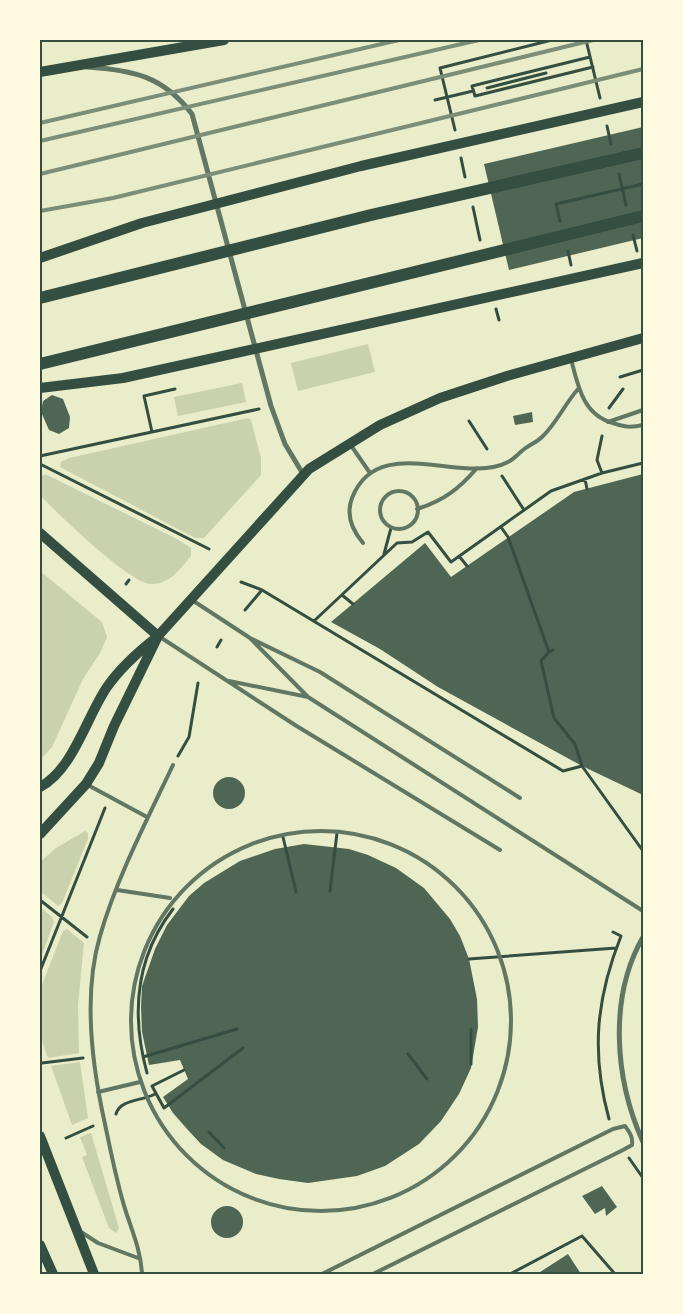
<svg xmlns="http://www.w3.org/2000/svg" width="683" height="1314" viewBox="0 0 683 1314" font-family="Helvetica,sans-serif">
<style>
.green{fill:#cad2ad}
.building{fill:#4f6655}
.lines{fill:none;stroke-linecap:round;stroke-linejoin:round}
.path{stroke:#344e41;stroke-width:3}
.service{stroke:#617663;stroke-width:4}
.minor{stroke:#617663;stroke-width:5}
.secondary{stroke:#344e41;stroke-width:10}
.primary{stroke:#344e41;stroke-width:12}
.rail{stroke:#7c8e77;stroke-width:4}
.neatline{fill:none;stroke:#344e41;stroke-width:2}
</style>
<rect width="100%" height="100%" fill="#e9edc9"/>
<path class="green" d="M368 344 375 372 298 391 291 363Z
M242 383 246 402 178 416 174 397Z
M248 418 251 420 261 458V475L204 538H195L60 467 61 462 69 458Z
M45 474 177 539 191 548V556C181 568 169 585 151 584 129 583 57 513 40 495V477Z
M40 571 102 622 107 637 100 653 83 679 52 747 40 760Z
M85 831 88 833V839L62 903 58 906 40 891V862L56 848Z
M40 907 52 917 54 922 40 960Z
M67 929 84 943 78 1005 79 1053 49 1058 47 1056 40 1034V990L63 931Z
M80 1062 88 1118 72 1125 51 1066Z
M91 1133 119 1228 116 1233 109 1228 82 1157 87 1155 80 1137Z"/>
<path class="building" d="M643 127V238L509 270 484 164Z
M52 395 63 399 70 417 69 428 59 434 49 430 41 412 43 401Z
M532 412 533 422 515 425 513 416Z
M643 474V795L582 766 438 687 380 649 331 622 425 543 451 577 574 492Z
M213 793a16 16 0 1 1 32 0a16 16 0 1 1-32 0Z
M304 844 349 849 368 855 396 868 424 888 450 919 460 936 469 959 477 999 478 1027 471 1068 459 1094 441 1121 419 1144 385 1166 357 1176 308 1183 279 1179 256 1174 223 1160 201 1144 187 1129 173 1113 163 1097 188 1079 180 1060 149 1065 142 1032 141 1007 142 986 155 949 167 925 189 896 204 883 240 861 275 849Z
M602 1186 617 1207 606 1216 605 1208 595 1214 582 1196Z
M211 1222a16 16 0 1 1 32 0a16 16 0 1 1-32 0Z
M568 1254 581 1274H537Z"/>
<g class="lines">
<path class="path" d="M586 40 600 98
M590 57 472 86 475 96 593 67
M487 88 546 73
M435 100 473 91
M607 126 611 144
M455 130 440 68 552 40
M461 158 465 177
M619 174 626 205
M473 207 480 240
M560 221 556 204 643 184
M633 235 637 251
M568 251 571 265
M496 309 499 320
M620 377 643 370
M609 408 623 389
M469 421 487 449
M152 432 144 396 175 389
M40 456 259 409
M40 464 209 549
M602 473 597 460 602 436
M502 476 524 510
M585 479 587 489
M501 527 508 537 549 652 553 650
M384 554 391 528
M459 556 467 566
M241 582 262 590 563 771 582 766
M126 584 129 580
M342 595 353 604
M245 610 262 590
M314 621 397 543 412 542 428 532 451 562 551 491 602 473 643 463
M217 647 221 640
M549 652 541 661 554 718 575 744 582 766 643 851
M178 756 189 737 198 683
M283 837 296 892
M330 891 337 833
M40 900 87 937
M469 959 616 948
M40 971 105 808
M408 1054 427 1079
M143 1057 237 1029
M42 1063 83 1058
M471 1064V1029
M147 1073C131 1014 135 958 173 909
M152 1086 164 1108 243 1048
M152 1086 184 1070
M116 1114C120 1099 143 1101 155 1094
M609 1119C591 1053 596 999 621 936L613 932
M209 1132 224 1148
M66 1138 93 1126
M629 1158 643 1178
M510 1274 582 1236 615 1274"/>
<path class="service" d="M571 359C578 386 583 415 613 423 625 427 631 428 643 425
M608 422 643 410
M350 444 370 473
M380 510a19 19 0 1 1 38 0a19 19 0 1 1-38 0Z
M417 509C443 501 459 489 477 468
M363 543C352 530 346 514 352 498 378 431 463 486 508 462 514 459 519 453 523 450 529 445 537 442 542 437 557 423 565 403 579 388
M192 600 250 638 320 672 520 798
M160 637 295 725 500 850
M250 638 308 697 643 911
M229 681 308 697
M86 784 147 817
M131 1021a190 190 0 1 1 380 0a190 190 0 1 1-380 0Z
M117 890 170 898
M98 1092 140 1082
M81 1232 98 1243 138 1258
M142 1274C141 1252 133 1233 126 1212 117 1184 111 1153 105 1124 92 1066 83 994 100 936 117 877 147 820 173 765
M322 1274 613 1129 625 1126C630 1133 633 1137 632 1145L623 1150 373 1274"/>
<path class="minor" d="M87 67C133 70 163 76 192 114L271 406 285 444 303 474
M643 937C608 998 615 1080 643 1142"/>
<path class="secondary" d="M40 72 224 40
M40 258 142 223 361 166 643 102
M40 388 123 378 643 263
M40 533 158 636
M40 787C73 770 87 716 107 687 121 667 138 652 156 638
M40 834 86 784 99 763 114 726 158 636 309 469 380 425 440 398 507 376 643 338
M40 1136 94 1274
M40 1245 53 1274"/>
<path class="primary" d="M40 298 371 215 643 153
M40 364 643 216"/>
<path class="rail" d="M40 123 399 40
M40 141 479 40
M40 174 593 40
M40 211 113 198 643 69"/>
</g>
<rect width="683" height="1314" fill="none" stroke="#fefae0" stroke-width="82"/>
<rect x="41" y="41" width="601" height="1232" class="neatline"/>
</svg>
